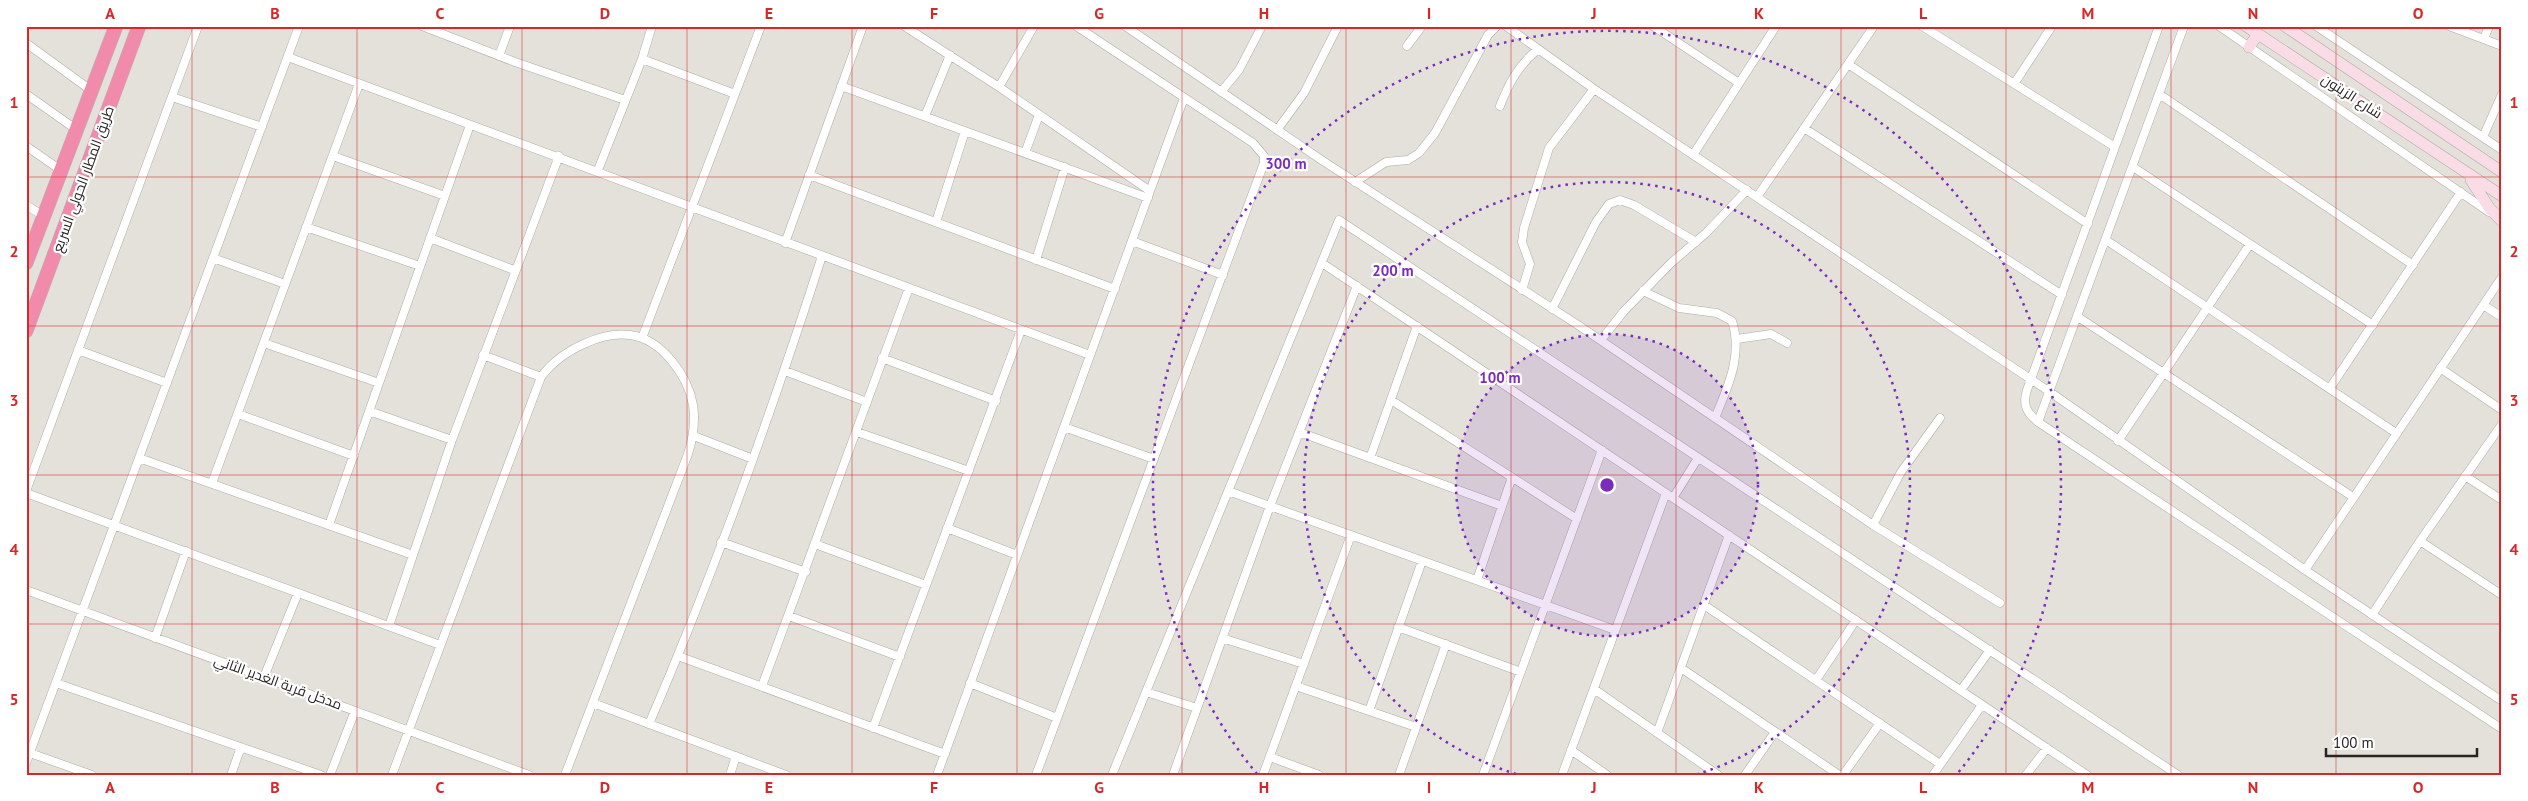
<svg xmlns="http://www.w3.org/2000/svg" width="2528" height="801" viewBox="0 0 2528 801" font-family="'PT Sans',Cairo,sans-serif">
<style>
.lines{fill:none;stroke-linecap:round;stroke-linejoin:round}
.street-casing{stroke:#aeaca6;stroke-width:9}
.secondary-casing{stroke:#aeaca6;stroke-width:12}
.highway-casing{stroke:#bebebd;stroke-width:15}
.street{stroke:#fff;stroke-width:8}
.secondary{stroke:#fadce6;stroke-width:11}
.highway{stroke:#f08bab;stroke-width:14}
.grid{fill:none;stroke:#d62828;stroke-width:1;stroke-opacity:0.55}
.ring{fill:none;stroke:#7b2cbf;stroke-width:2.5;stroke-dasharray:2.5 5}
.labels{text-anchor:middle;stroke-width:4.5;stroke-linejoin:round;paint-order:stroke}
.street-label{font-size:14px;fill:#262523;stroke:#fff}
.centre{fill:#7b2cbf;stroke:#fff;stroke-width:2.5}
.ring-label{font-size:15px;text-anchor:middle;font-weight:bold;fill:#7b2cbf;stroke:#fff;stroke-width:4.5;stroke-linejoin:round;paint-order:stroke}
.neatline{fill:none;stroke:#d62828;stroke-width:2}
.grid-label{font-size:16px;text-anchor:middle;font-weight:bold;fill:#d62828}
</style>
<rect width="100%" height="100%" fill="#e3e1da"/>
<g class="lines">
<defs>
<path id="street" d="M422 26 515 62 625 100
M904 26 999 87 1150 191
M1125 26 1323 161 1578 325 1873 525 2000 603
M1506 26 1594 89 2050 392 2305 570 2502 701
M1653 26 1739 83
M1922 26 2115 147
M2159 26 2027 390C2022 405 2027 413 2038 422L2502 729
M2219 26 2489 212
M2316 26 2502 150
M2449 26 2502 46
M2484 39 2489 26
M26 43 92 91
M1407 46 1422 26
M499 56 510 26
M288 57 1090 355
M642 59 735 94
M1848 64 2088 224
M2014 84 2052 26
M841 86 1148 198
M999 87 1034 26
M1221 92 1239 70 1262 26
M26 94 77 130
M2159 94 2413 265
M172 97 262 127
M1500 106C1509 83 1518 66 1537 50
M925 116 950 55
M1804 128 2062 295
M1277 130 1304 93 1338 26
M2483 137 2502 94
M26 146 62 171
M1025 153 1039 115
M1693 155 1776 26
M333 156 445 196
M2133 167 2373 325
M598 170 642 59 652 26
M809 175 1115 289
M1355 182 1386 162 1408 160 1419 153 1435 133 1488 35 1497 26
M1757 197 1874 26
M26 205 45 217
M936 222 965 131
M306 227 420 266
M430 238 514 270
M2106 240 2396 433
M1132 241 1223 275
M785 243 863 26
M213 258 285 284
M1036 260 1065 167
M1322 263 2087 775
M1522 290 1530 264 1522 242 1524 228 1549 148 1594 89
M1643 291 1679 308 1717 313 1732 321C1743 356 1728 386 1715 418
M2483 305 2502 317
M1552 309 1596 222 1609 204 1620 200 1634 205 1696 242
M2078 317 2353 497
M642 338 761 26
M1737 339 1771 334 1787 343
M1601 340 1624 311 1671 263 1706 233 1747 190
M264 343 379 383
M78 350 167 383
M483 355 541 377
M882 358 996 401
M2440 368 2502 410
M785 371 867 402
M2330 388 2461 192
M1391 400 1577 519
M369 411 452 440
M238 414 354 456
M2038 422 2184 26
M1064 427 1154 459
M857 432 969 471
M1299 432 1502 506
M694 436 753 459
M2118 441 2250 244
M139 458 413 555
M1370 458 1417 326
M2465 476 2502 500
M212 483 359 84
M26 491 198 26
M1228 491 1615 630
M26 493 440 645
M1673 498 1698 458
M329 525 470 125
M1873 525 1901 472 1940 418
M947 528 1017 555
M2420 541 2502 595
M721 542 806 572
M815 544 926 585
M2305 570 2502 277
M1477 580 1512 477
M26 590 529 775
M1704 605 1940 764
M2372 615 2420 541 2502 424
M789 616 900 657
M389 626 452 440 559 156
M1398 627 1521 672
M155 638 186 551
M1222 638 1304 664
M678 656 945 754
M1681 668 1839 775
M264 677 298 593
M1816 680 1856 620
M56 683 321 775
M970 683 1057 718
M762 686 909 288
M1296 686 1416 727
M1594 689 1718 775
M1961 690 1990 650
M1146 692 1197 708
M593 703 786 775
M1369 711 1422 561
M649 724C715 571 771 414 822 256
M873 728 1021 330
M1657 733 1729 535
M1571 750 1607 775
M30 753 92 775
M1270 757 1319 775
M26 763 299 26
M231 775 241 747
M330 775 355 711
M392 775 541 377C553 361 567 351 586 343 599 337 615 333 630 335 662 339 688 376 693 405 696 423 693 438 688 454L565 775
M730 775 736 756
M937 775 1184 98
M1036 775 1264 163V156L1253 143 1076 26
M1112 775 1339 220 2178 775
M1173 775 1270 506 1357 286
M1263 775 1351 535
M1399 775 1446 644
M1483 775 1602 450
M1562 775 1666 493
M1745 775 1775 732
M1843 775 1880 723
M1933 775 1982 705
M2026 775 2047 748"/>
<path id="secondary" d="M2246 26 2502 196
M2285 26 2502 172
M2249 47 2258 34
M2471 180 2490 209 2501 220"/>
<path id="highway" d="M26 263 116 26
M26 331 139 26"/>
</defs>
<use href="#street" class="street-casing"/>
<use href="#secondary" class="secondary-casing"/>
<use href="#highway" class="highway-casing"/>
<use href="#street" class="street"/>
<use href="#secondary" class="secondary"/>
<use href="#highway" class="highway"/>
</g>
<path class="grid" d="M192 26V775M357 26V775M522 26V775M687 26V775M852 26V775M1017 26V775M1182 26V775M1346 26V775M1511 26V775M1676 26V775M1841 26V775M2006 26V775M2171 26V775M2336 26V775M26 177H2502M26 326H2502M26 475H2502M26 624H2502"/>
<circle cx="1607" cy="485" r="151" fill="#7b2cbf" fill-opacity=".12"/>
<g class="ring">
<circle cx="1607" cy="485" r="151"/>
<path d="M1516 774A303 303 0 1 1 1698 774"/>
<path d="M1257 774A454 454 0 1 1 1957 774"/>
</g>
<g class="labels">
<g class="street-label">
<text transform="translate(2352 96) rotate(33)" y="5">شارع الزيتون</text>
<text transform="translate(83 179) rotate(-70)" y="5">طريق المطار الحولي السريع</text>
<text transform="translate(278 682) rotate(20)" y="5">مدخل قرية الغدير الثاني</text>
</g>
</g>
<circle cx="1607" cy="485" r="8" class="centre"/>
<g class="ring-label">
<text x="1286" y="169">300 m</text>
<text x="1393" y="276">200 m</text>
<text x="1500" y="383">100 m</text>
</g>
<rect width="2528" height="801" fill="none" stroke="#ffffff" stroke-width="55"/>
<path d="M2326 748v8h151v-8" fill="none" stroke="#262523" stroke-width="2.5"/>
<text x="2333" y="748" font-size="15" fill="#262523" stroke="#ffffff" stroke-width="4" paint-order="stroke">100 m</text>
<rect x="28" y="28" width="2472" height="746" class="neatline"/>
<g class="grid-label">
<text x="110" y="19">A</text>
<text x="275" y="19">B</text>
<text x="440" y="19">C</text>
<text x="605" y="19">D</text>
<text x="769" y="19">E</text>
<text x="934" y="19">F</text>
<text x="1099" y="19">G</text>
<text x="1264" y="19">H</text>
<text x="1429" y="19">I</text>
<text x="1594" y="19">J</text>
<text x="1759" y="19">K</text>
<text x="1923" y="19">L</text>
<text x="2088" y="19">M</text>
<text x="2253" y="19">N</text>
<text x="2418" y="19">O</text>
<text x="14" y="108">1</text>
<text x="2514" y="108">1</text>
<text x="14" y="257">2</text>
<text x="2514" y="257">2</text>
<text x="14" y="406">3</text>
<text x="2514" y="406">3</text>
<text x="14" y="555">4</text>
<text x="2514" y="555">4</text>
<text x="14" y="705">5</text>
<text x="2514" y="705">5</text>
<text x="110" y="793">A</text>
<text x="275" y="793">B</text>
<text x="440" y="793">C</text>
<text x="605" y="793">D</text>
<text x="769" y="793">E</text>
<text x="934" y="793">F</text>
<text x="1099" y="793">G</text>
<text x="1264" y="793">H</text>
<text x="1429" y="793">I</text>
<text x="1594" y="793">J</text>
<text x="1759" y="793">K</text>
<text x="1923" y="793">L</text>
<text x="2088" y="793">M</text>
<text x="2253" y="793">N</text>
<text x="2418" y="793">O</text>
</g>
</svg>
